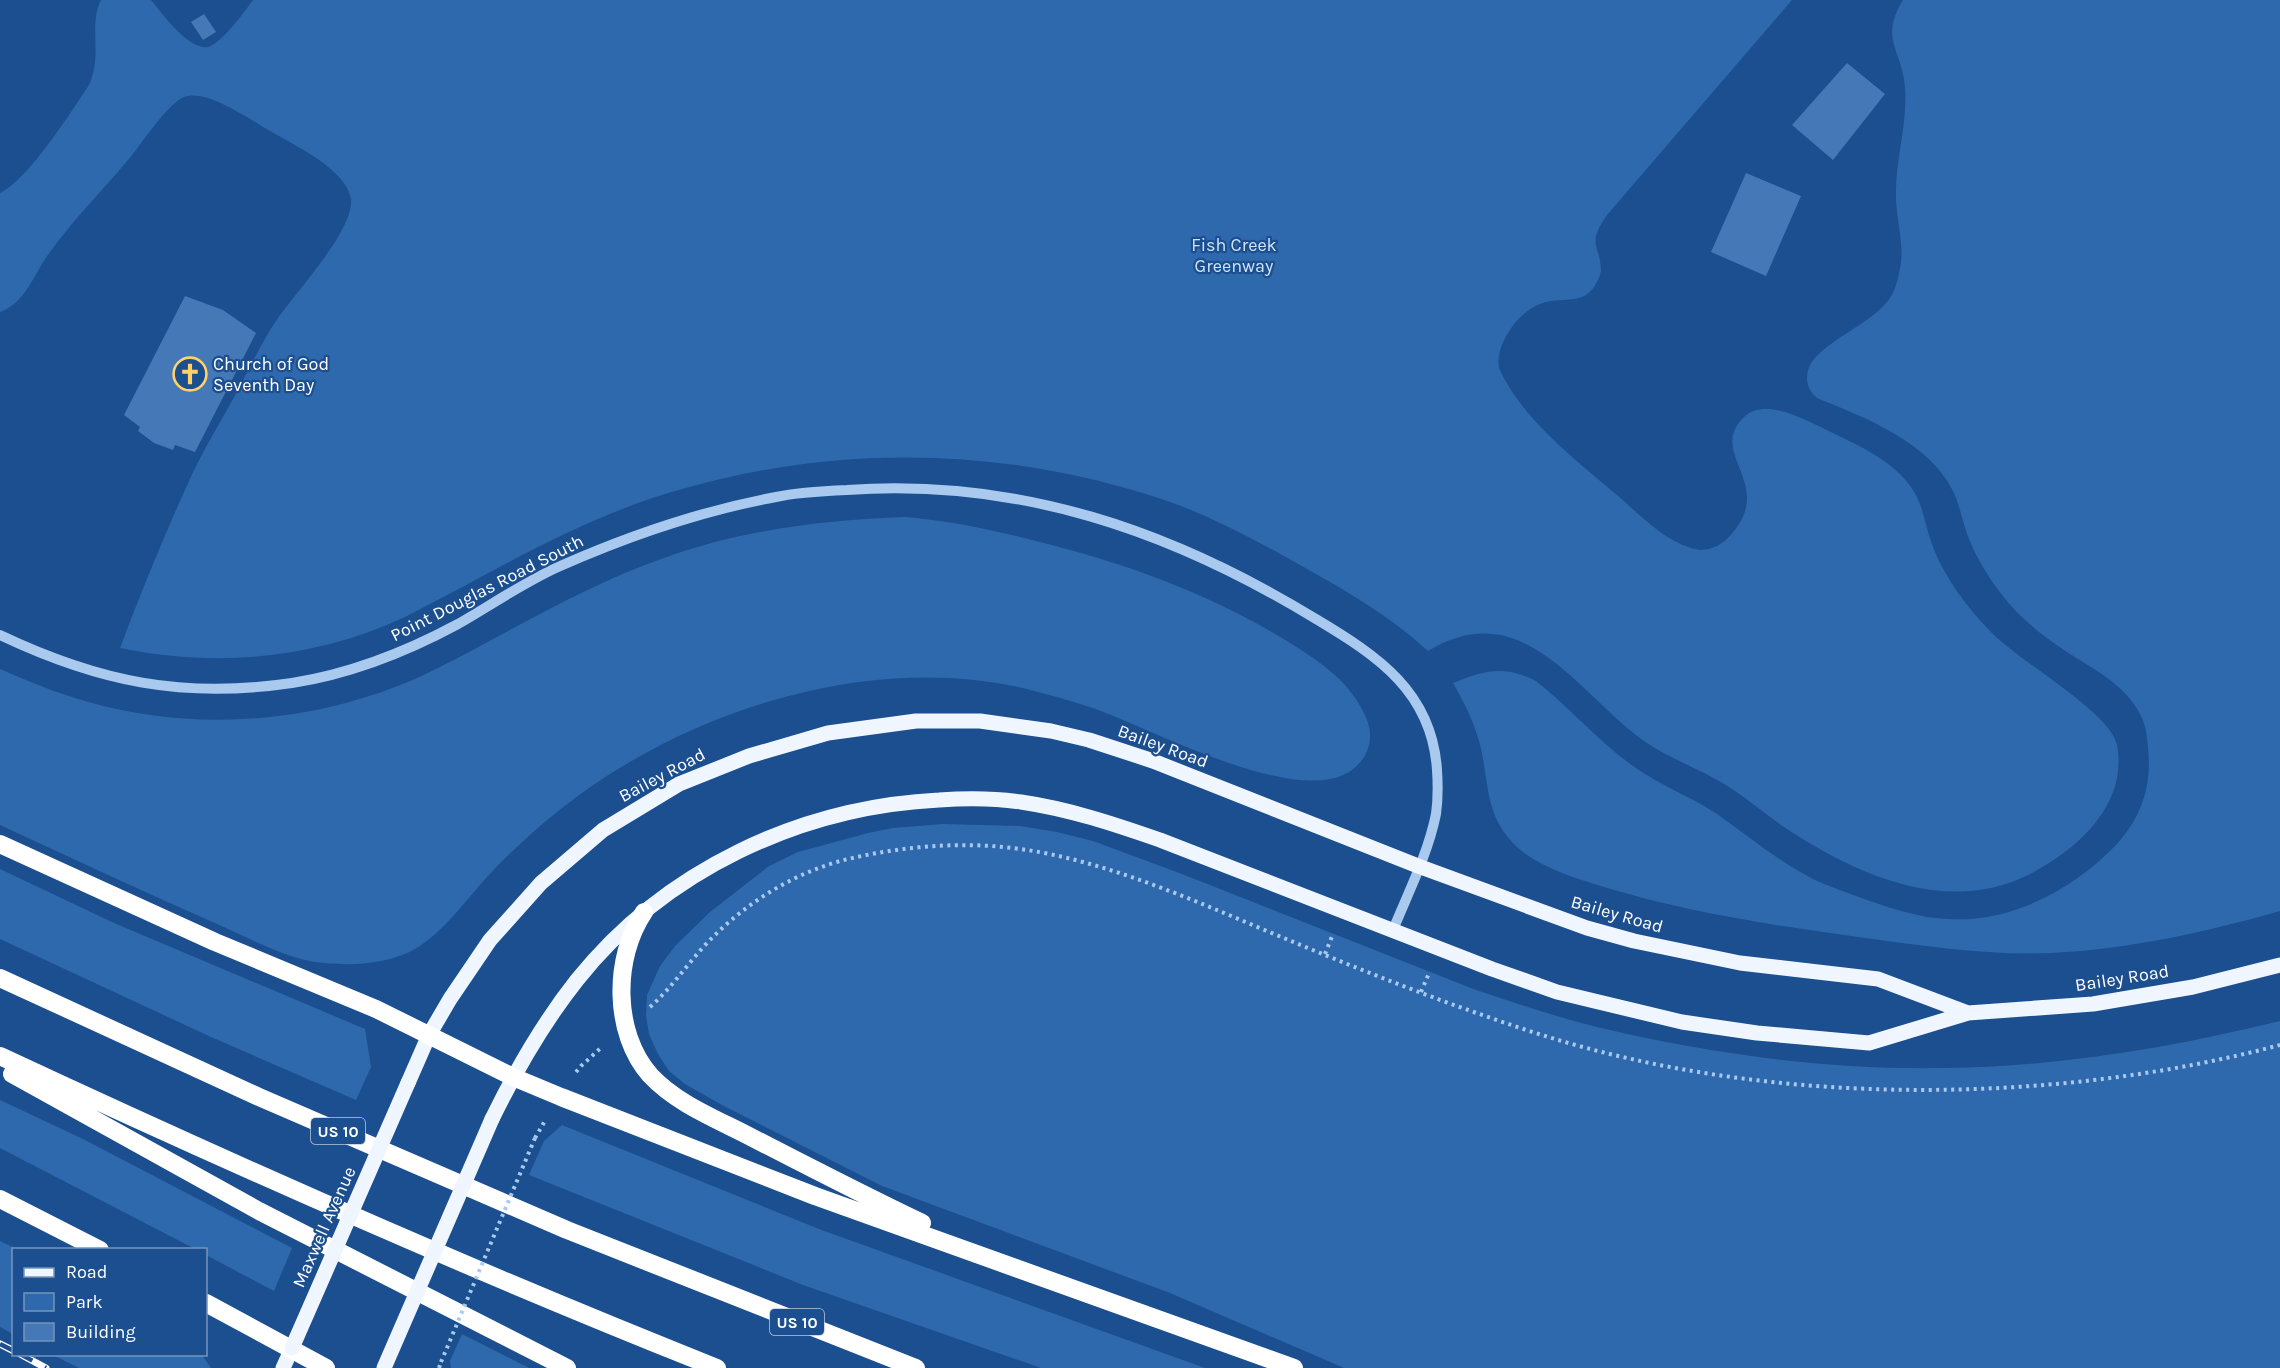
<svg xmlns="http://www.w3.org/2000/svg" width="2280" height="1368" viewBox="0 0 2280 1368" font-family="Karla,sans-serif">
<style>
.green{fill:#2e69ad}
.building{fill:#4478b7}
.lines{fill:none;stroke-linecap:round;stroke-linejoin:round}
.path{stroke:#a9c9ee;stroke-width:4;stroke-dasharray:3 4.5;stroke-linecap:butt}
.minor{stroke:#a9c9ee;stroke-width:10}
.major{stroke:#f0f6ff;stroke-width:15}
.highway{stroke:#fff;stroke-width:18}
.rail-casing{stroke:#fff;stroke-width:7}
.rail{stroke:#1b4f8f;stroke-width:4.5;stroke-dasharray:14;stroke-linecap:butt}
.path-bridge{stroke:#a9c9ee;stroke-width:4;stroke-dasharray:3 4.5;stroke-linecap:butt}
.major-bridge{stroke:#f0f6ff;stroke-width:15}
.labels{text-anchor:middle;stroke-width:4.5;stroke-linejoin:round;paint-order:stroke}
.shield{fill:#1b4f8f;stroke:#bbcadd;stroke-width:1.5}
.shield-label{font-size:16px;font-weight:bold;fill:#fff}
.park-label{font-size:18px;fill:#cfe3fa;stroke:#1b4f8f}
.poi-label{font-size:18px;fill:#fff;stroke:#1b4f8f;text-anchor:start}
.street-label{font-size:18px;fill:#fff;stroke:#1b4f8f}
</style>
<rect width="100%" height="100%" fill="#1b4f8f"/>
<path class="green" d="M101 0H151C162 13 188 50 208 47 221 44 245 11 253 0H1792L1607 215C1586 246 1600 242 1601 271 1599 281 1592 293 1582 297 1569 302 1553 298 1540 304 1518 312 1495 344 1499 368 1521 418 1576 460 1617 495 1639 514 1662 539 1691 548 1700 551 1709 550 1717 546 1726 541 1731 535 1737 527 1770 480 1708 452 1744 417 1767 395 1812 424 1837 435 1864 448 1893 462 1911 487 1924 505 1925 527 1933 547 1945 578 1966 606 1989 630 2015 659 2111 712 2117 745 2128 804 2079 848 2032 873 1949 917 1856 875 1784 827 1767 815 1750 801 1732 789 1704 770 1671 760 1644 741 1577 693 1523 593 1428 651 1390 616 1345 590 1300 565 1261 543 1222 522 1181 506 1021 448 849 442 686 488 585 515 497 570 405 617 315 659 217 668 120 648 141 592 164 536 189 481 201 454 217 428 232 401 247 374 260 344 278 318 296 292 353 231 351 200 348 170 294 145 270 131 251 120 206 88 184 97 167 104 141 145 128 160 102 191 73 220 50 252 34 273 26 303 0 312V193C28 180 71 112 89 85 103 55 88 25 101 0Z
M1903 0H2280V911C2207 932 2129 949 2052 953 1990 956 1927 946 1865 938 1777 926 1690 913 1604 887 1574 877 1542 869 1517 847 1483 815 1490 781 1479 741 1473 720 1464 702 1453 683 1485 670 1504 665 1536 681 1570 708 1598 741 1633 766 1659 785 1690 796 1717 814 1748 836 1778 861 1813 879 1830 887 1849 893 1867 900 1893 909 1921 918 1948 919 2010 923 2072 890 2114 847 2142 818 2152 786 2148 747 2147 736 2146 726 2141 716 2125 683 2092 669 2064 650 2040 634 2019 617 2002 595 1989 578 1977 559 1969 539 1963 524 1960 506 1953 491 1929 442 1864 417 1817 398 1804 388 1804 370 1815 358 1834 337 1867 325 1887 302 1894 294 1897 283 1899 273 1906 248 1896 221 1896 196 1895 160 1908 123 1905 87 1902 50 1879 39 1903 0Z
M906 517C954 521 1001 532 1048 544 1133 566 1212 595 1287 641 1319 661 1352 682 1367 720 1375 740 1367 762 1347 773 1295 803 1164 736 1111 715 1089 706 1065 699 1042 693 985 677 926 674 867 681 768 693 671 731 589 788 552 814 519 843 488 876 465 901 444 932 415 949 389 964 352 966 324 963 287 960 250 938 217 924 144 892 72 858 0 825V669C28 681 56 693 85 701 201 735 331 722 438 668 513 630 582 587 661 559 740 530 822 520 906 517Z
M943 824 1020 826 1057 832 1093 841 1182 874 1476 990C1516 1003 1556 1017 1597 1027 1710 1054 1827 1070 1943 1068 2057 1067 2169 1048 2280 1021V1368H1344L1170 1293 882 1186 722 1105 685 1084 669 1071 658 1054 649 1034 646 1015 647 995 660 966 675 946 710 912 769 866 798 852 868 833 893 828Z
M0 869 114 923 365 1029 371 1067 356 1100 211 1037 0 939Z
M0 1100 83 1139 292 1248 274 1291 206 1255V1250L195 1249 0 1148Z
M562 1125 819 1229 1205 1368H1041L803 1285 529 1175 544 1141Z
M0 1241 17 1249 14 1250 13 1334 0 1327Z
M462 1334 529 1368H451L450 1361Z
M53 1355H202L211 1368H79Z"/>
<path class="building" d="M204 14 216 32 203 40 191 22Z
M1847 63 1885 94 1833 160 1792 125Z
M1746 173 1801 196 1766 276 1711 252Z
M185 296 223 310 256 333 195 452 175 445 173 450 154 443 138 431 140 427 124 415Z"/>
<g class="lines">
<path class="path" d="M1325 954 1333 934
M1421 992 1429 973
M650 1007C674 986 691 958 714 936 750 900 798 871 848 859 904 846 963 841 1020 849 1110 861 1206 906 1291 941 1373 975 1457 1008 1542 1035 1769 1107 2051 1106 2280 1045
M576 1072 581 1066 603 1046
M535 1138 546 1119
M439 1368 441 1362"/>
<path class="minor" d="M0 635C99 682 183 699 292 683 350 674 406 652 458 624 491 605 523 583 558 567 628 536 700 511 776 497 799 492 823 491 847 490 1019 478 1170 530 1316 619 1378 656 1432 692 1437 770 1438 785 1438 800 1436 814 1428 854 1408 893 1393 930"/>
<path class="major" d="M408 1083 429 1035 450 999 490 940 541 883 603 830 679 784 749 756 828 733 916 721H980L1051 731 1089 740 1153 761 1418 866 1587 928 1634 941 1740 963 1878 979 1968 1013
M492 1119C516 1070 543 1023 577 980 665 870 800 807 939 800 966 798 994 798 1021 802 1069 809 1114 824 1160 840L1492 969 1557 992 1682 1022 1757 1033 1869 1043 1968 1013 2093 1004 2193 987 2280 965
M283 1368 292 1348"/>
<path class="highway" d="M0 844 215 942 376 1009 513 1077 561 1097 815 1196 1294 1368
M644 912C613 958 613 1033 650 1075 676 1103 714 1118 747 1135 805 1165 863 1195 922 1223
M0 978 259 1097 567 1230 916 1368
M0 1056C236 1166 475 1272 717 1368
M12 1074 259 1211 567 1368
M0 1199 100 1250
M206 1303 326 1368"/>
<defs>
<path id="rail" d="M0 1344 14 1351
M20 1354 46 1368"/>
</defs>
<use href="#rail" class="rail-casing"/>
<use href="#rail" class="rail"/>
<path class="path-bridge" d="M441 1362 535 1138"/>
<path class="major-bridge" d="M292 1348 408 1083
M384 1368 492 1119"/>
</g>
<defs>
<symbol id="church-ring" viewBox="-11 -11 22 22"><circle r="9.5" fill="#1b4f8f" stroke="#ffd166" stroke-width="1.5"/><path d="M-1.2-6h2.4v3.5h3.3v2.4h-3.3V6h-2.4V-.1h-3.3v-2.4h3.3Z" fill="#ffd166"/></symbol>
</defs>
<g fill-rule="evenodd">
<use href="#church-ring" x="171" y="355" width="38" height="38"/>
</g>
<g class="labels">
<g class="shield">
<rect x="311" y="1118" width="54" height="26" rx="4.5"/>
<rect x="770" y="1309" width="54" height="26" rx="4.5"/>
</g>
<g class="shield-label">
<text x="338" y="1137">US 10</text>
<text x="797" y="1328">US 10</text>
</g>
<g class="park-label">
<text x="1234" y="251">Fish Creek<tspan x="1234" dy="21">Greenway</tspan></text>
</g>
<g class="poi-label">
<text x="213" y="370">Church of God<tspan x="213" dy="21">Seventh Day</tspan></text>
</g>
<g class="street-label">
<text transform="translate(487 588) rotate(-27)" y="6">Point Douglas Road South</text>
<text transform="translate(1163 746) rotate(20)" y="6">Bailey Road</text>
<text transform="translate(662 775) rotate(-28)" y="6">Bailey Road</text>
<text transform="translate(1617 914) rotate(16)" y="6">Bailey Road</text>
<text transform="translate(2122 978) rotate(-9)" y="6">Bailey Road</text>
<text transform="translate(324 1227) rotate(-66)" y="6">Maxwell Avenue</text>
</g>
</g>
<rect x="12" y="1248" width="195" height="108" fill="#1b4f8f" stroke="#7695bc" stroke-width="1.5"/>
<rect x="24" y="1268" width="30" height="9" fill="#f0f6ff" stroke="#7695bc" stroke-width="1.5"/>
<text x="66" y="1278" font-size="18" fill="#ffffff">Road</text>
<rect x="24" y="1293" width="30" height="18" fill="#2e69ad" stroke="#7695bc" stroke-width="1.5"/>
<text x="66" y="1308" font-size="18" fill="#ffffff">Park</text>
<rect x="24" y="1323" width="30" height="18" fill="#4478b7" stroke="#7695bc" stroke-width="1.5"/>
<text x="66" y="1338" font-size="18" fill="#ffffff">Building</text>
</svg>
